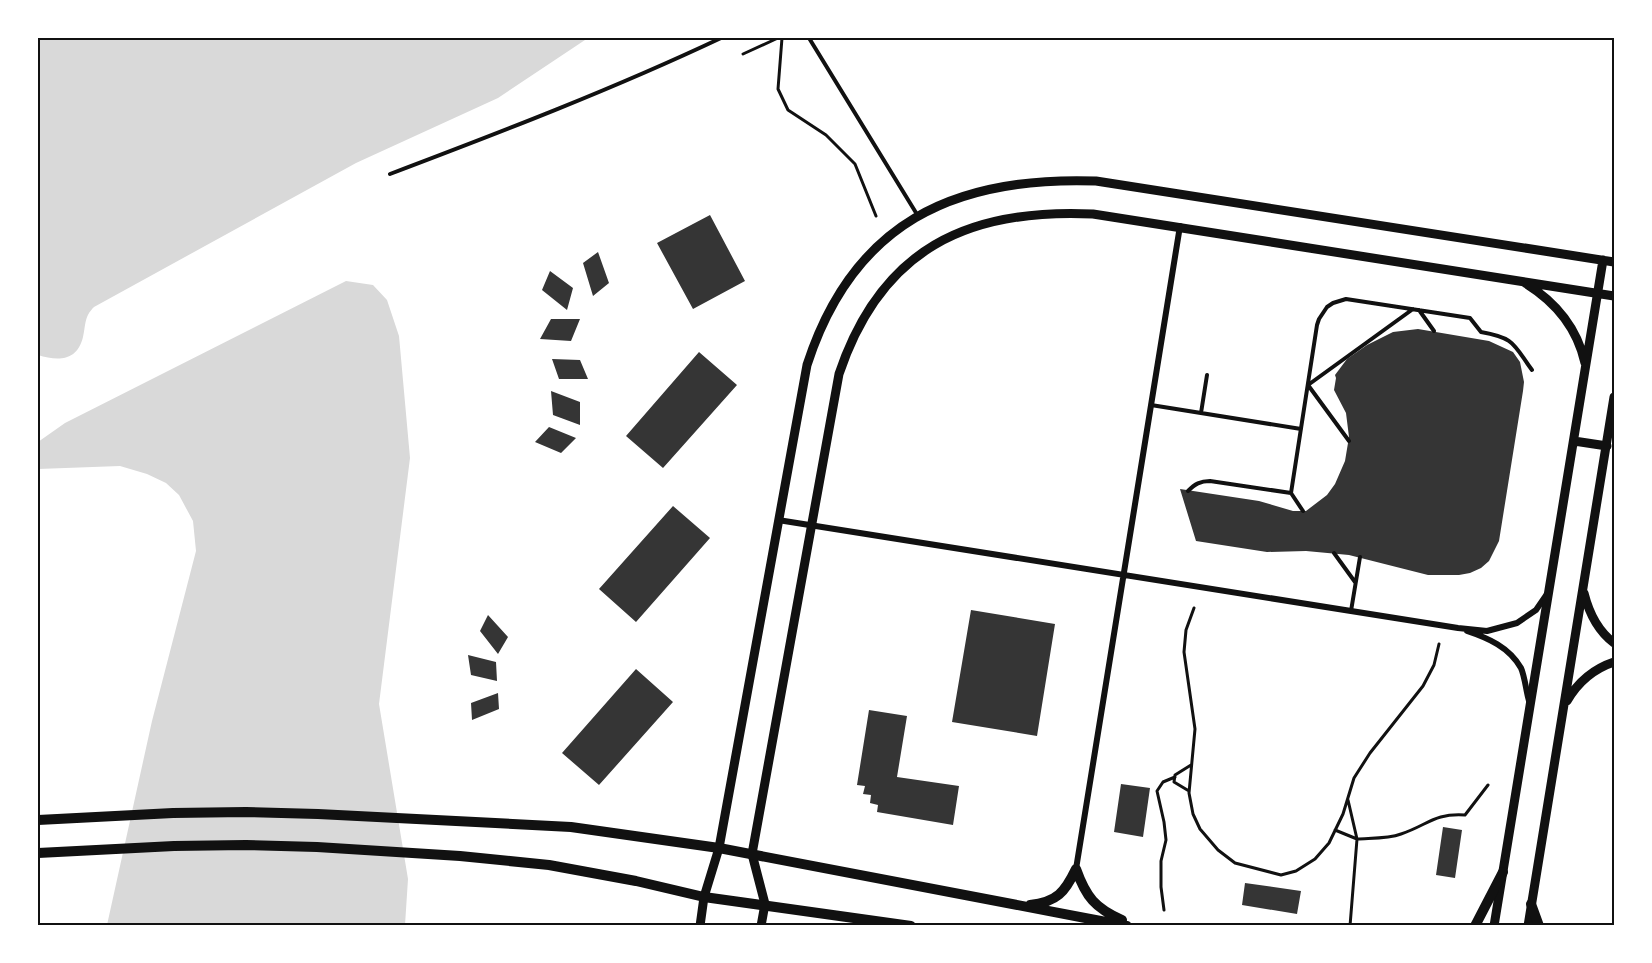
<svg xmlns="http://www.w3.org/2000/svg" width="1652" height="963" viewBox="0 0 1652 963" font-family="'DM Sans',sans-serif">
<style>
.water{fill:#d9d9d9}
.building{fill:#353535}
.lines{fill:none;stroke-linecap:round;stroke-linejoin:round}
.path{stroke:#111;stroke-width:3}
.service{stroke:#111;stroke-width:4}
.minor{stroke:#111;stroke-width:6}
.tertiary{stroke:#111;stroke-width:9}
.secondary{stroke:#111;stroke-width:10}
.neatline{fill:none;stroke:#111;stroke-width:2}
</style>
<rect width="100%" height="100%" fill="#fff"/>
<path class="water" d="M38 38H588L498 98 356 163 94 307C84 317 86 324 83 337 77 362 57 361 38 355Z
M346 281 373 285 387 300 399 336 410 458 379 704 408 879 405 925H107L152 721 196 551 193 521 179 495 166 483 147 474 120 466 38 469V442L65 423Z"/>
<path class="building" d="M710 215 745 281 693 309 657 243Z
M598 252 609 283 593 296 583 263Z
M550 271 573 288 567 310 542 290Z
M551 319H580L571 341 540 339Z
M1418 329 1489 341 1513 352 1520 362 1524 382 1523 391 1499 541 1489 561 1481 568 1470 573 1459 575H1428L1349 555 1306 551 1267 552 1196 541 1180 489 1259 501 1293 511H1306L1327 495 1335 484 1345 461 1349 437 1346 413 1334 390 1336 378 1335 375 1347 359 1367 345 1393 332Z
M699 352 737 385 663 468 626 436Z
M552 359 580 360 588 379H559Z
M551 391 580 402V425L553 415Z
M549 427 576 438 561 453 535 442Z
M673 506 710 538 636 622 599 589Z
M971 610 1055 624 1037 736 952 722Z
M488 615 508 637 498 654 480 631Z
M468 655 496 662 497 681 471 675Z
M636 669 673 702 599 785 562 753Z
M498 693 499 709 472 720 471 703Z
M869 710 907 716 897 777 959 786 953 825 877 812 878 805 870 803 871 795 863 794 865 786 857 785Z
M1121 784 1150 788 1143 837 1114 832Z
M1443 827 1462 830 1455 878 1436 875Z
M1245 883 1301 891 1297 914 1242 905Z"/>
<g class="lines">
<path class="path" d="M782 38 778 89 788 110 826 135 855 164 876 216
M743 54 778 38
M1194 608 1186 630 1184 652 1195 729 1189 793 1193 814 1200 829 1218 850 1235 863 1281 875 1296 871 1315 859 1329 843 1343 814 1354 778 1370 753 1423 686 1434 665 1439 644
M1189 791 1174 782 1175 775 1191 765
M1335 830 1357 839 1348 800
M1164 910 1161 887V861L1166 840 1164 822 1157 791 1163 782 1175 777
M1350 926 1357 839C1371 838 1388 839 1401 834 1428 825 1434 813 1465 815L1488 785"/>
<path class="service" d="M809 38 918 216
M390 174C501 132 613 89 721 38
M1419 310 1434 331
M1151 405 1301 429
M1201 413 1207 375
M1349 441 1308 385 1413 309
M1188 491C1195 484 1200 481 1210 481L1291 493
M1303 511 1291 493 1317 325 1319 319 1327 307 1333 303 1346 299 1470 318 1481 332C1515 338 1513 344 1532 370
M1334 553 1355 582
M1351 611 1360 557"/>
<path class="minor" d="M778 520 1458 628 1487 631 1517 623 1536 610 1547 594
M1467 631C1488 638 1509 647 1521 668 1525 677 1526 691 1529 701
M1076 869 1180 226"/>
<path class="tertiary" d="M1525 283C1556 302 1577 327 1585 363
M1574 441 1607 446
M1584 593C1589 613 1598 631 1614 643
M1567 701C1578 682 1593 669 1614 662
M700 926 704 897 719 848 807 365C853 223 953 176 1096 181L1614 262
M761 926 765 904 752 854 839 374C881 249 967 208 1093 214L1614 296
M1494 926 1603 260
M1528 926 1614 397"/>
<path class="secondary" d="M38 820 173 813 246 812 318 814 571 827 719 848 1127 926
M38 853 174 846 246 845 317 847 460 856 549 865 636 881 704 897 911 926
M1076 869C1086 897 1095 908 1122 920
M1531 904 1539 926
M1030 905C1057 902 1065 892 1076 869
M1475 926 1503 872"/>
</g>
<rect width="1652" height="963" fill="none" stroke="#ffffff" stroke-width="78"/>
<rect x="39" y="39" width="1574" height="885" class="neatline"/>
</svg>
